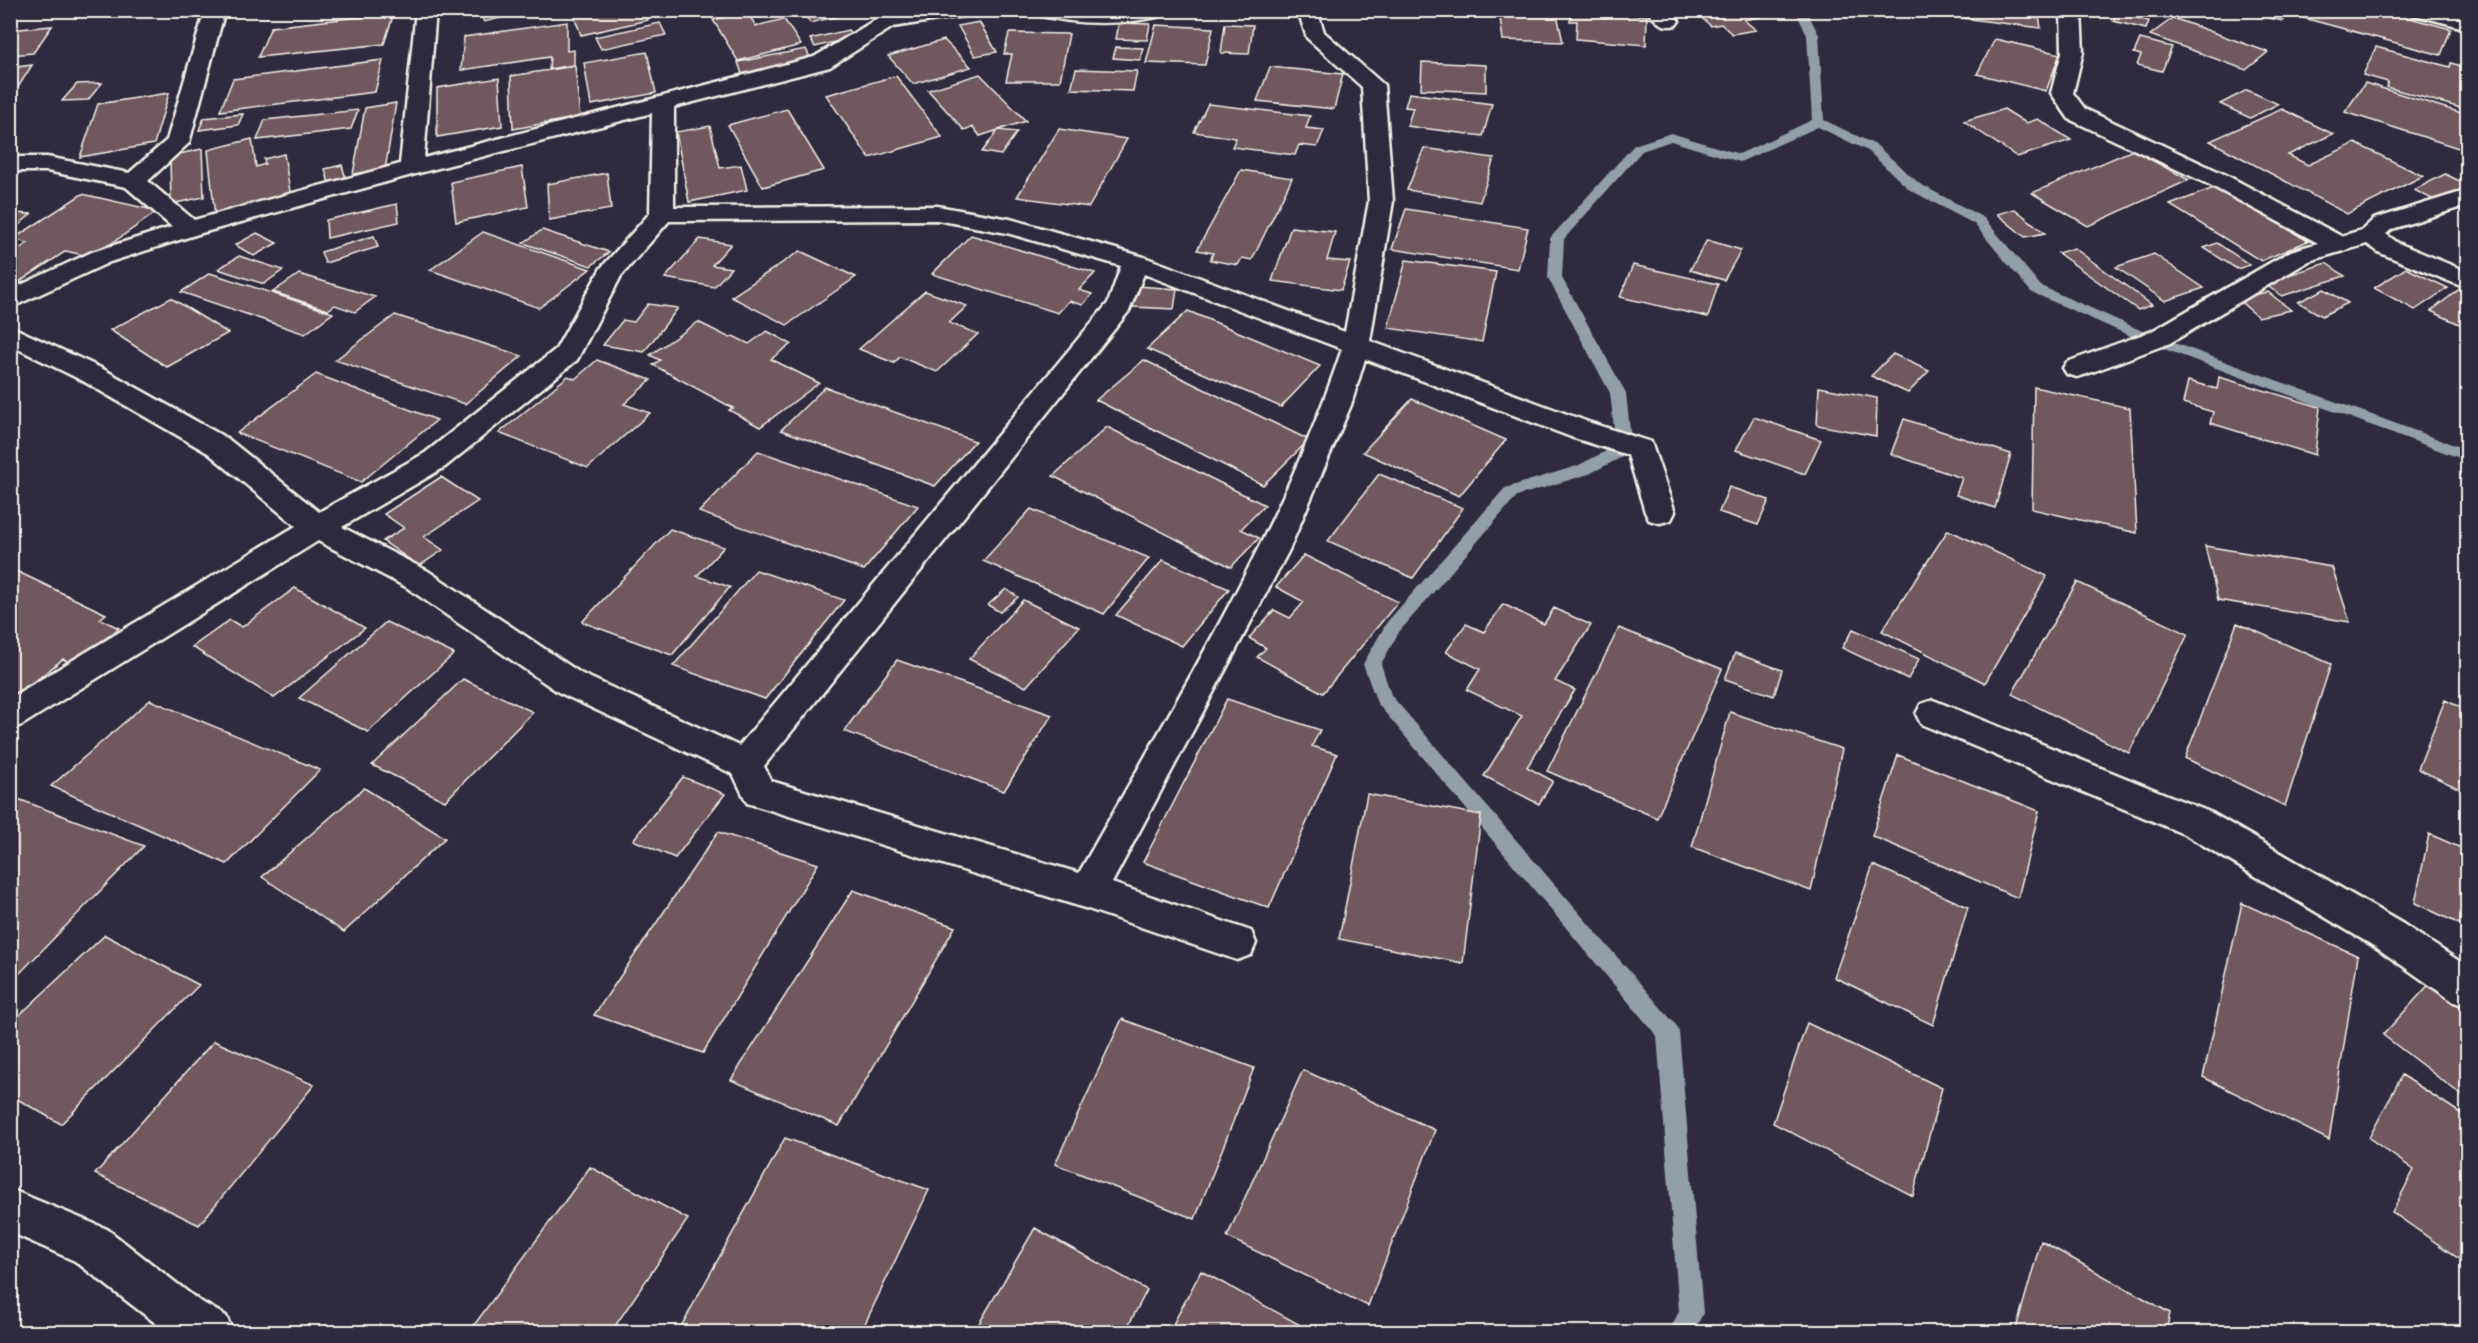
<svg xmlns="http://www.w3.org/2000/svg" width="2478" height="1343" viewBox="0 0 2478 1343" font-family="Dekko,sans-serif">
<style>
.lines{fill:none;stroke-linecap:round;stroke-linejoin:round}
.stream{fill:#929fa7;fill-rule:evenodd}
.building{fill:#6f595f;stroke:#f4f1e8;stroke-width:1.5}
.minor-casing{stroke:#f4f1e8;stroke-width:5}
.minor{fill:#2f2a3d;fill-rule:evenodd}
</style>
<rect width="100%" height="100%" fill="#2f2a3d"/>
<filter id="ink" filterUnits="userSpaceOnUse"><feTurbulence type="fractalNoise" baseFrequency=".0167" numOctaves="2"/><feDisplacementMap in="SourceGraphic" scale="12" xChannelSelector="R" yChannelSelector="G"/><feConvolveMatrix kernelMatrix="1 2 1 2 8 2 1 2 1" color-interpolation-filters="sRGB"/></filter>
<g filter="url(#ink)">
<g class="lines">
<path class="stream" d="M1795 10H1806L1819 35 1824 120 1876 145 1920 184 1984 218 2041 286 2147 333 2468 450V461L2137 339 2031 292 1974 224 1910 190 1868 151 1818 127 1740 162 1671 141 1642 151 1564 239 1562 278 1626 393 1632 449 1630 453 1589 474 1517 496 1399 632 1381 664 1391 695 1676 1025 1679 1032 1703 1313 1694 1332H1669L1679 1311 1657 1036 1377 703 1363 664 1387 622 1505 488 1577 466 1616 446 1610 393 1548 278 1550 238 1634 145 1671 133 1739 154 1812 120 1807 35Z"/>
</g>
<path class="building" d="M478 10H534L484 22Z
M584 10H643L648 20 581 35 573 13Z
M676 10H714L680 18Z
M801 10H864L810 23Z
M1499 10H1556L1563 42 1503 40Z
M1572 10 1647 16 1646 45 1576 39 1577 21H1570Z
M1706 10H1757L1764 16 1744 20 1756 30 1732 34 1721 24 1711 26 1695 12Z
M1947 10H2038L2041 28 1947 16Z
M2234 10H2284L2283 21Z
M2304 10H2380L2451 29 2441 55 2300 17Z
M747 12 756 26 784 19 801 45 738 61 713 20Z
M394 13 384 44 258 57 271 27Z
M2117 13 2149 21 2146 29 2113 21Z
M2173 18 2268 52 2246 70 2150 35Z
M567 22V51L574 50V65L549 69 550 57 461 70 464 37Z
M979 22 997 52 975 56 958 26Z
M660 23 666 35 601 49 595 37Z
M1119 23 1150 24 1147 40 1116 39Z
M1225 24 1253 25 1249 54 1221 53Z
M1156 25 1213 28 1205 65 1146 63Z
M52 26 33 53 10 55V30Z
M848 30 854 37 815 47 810 39Z
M1009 33 1069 34 1060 81H1006L1012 54H1004Z
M1995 39 2060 54 2046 91 1977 74Z
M2140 39 2172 47 2162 71 2137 65 2141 55 2134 53Z
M944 40 971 67 913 84 888 56Z
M1116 47 1143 48 1140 60 1113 58Z
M2376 47 2450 67 2451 63 2468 68V110L2386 87 2388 82 2363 75Z
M806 49 811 60 742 74 738 62Z
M647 52 656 93 591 105 584 63Z
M383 60 375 92 220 111 233 79Z
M1422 62 1486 65V92L1421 89Z
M32 65 10 100V68Z
M575 66 580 117 513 129 511 76Z
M1270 67 1343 74 1334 109 1257 101Z
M1076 69 1137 71 1133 91 1071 89Z
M980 74 1026 121 980 136 973 127 964 130 928 90Z
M896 76 942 137 869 158 826 95Z
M499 78 502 126 437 137V88Z
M102 83 88 100 62 101 77 84Z
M2365 83 2468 115V151L2345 112Z
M2247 90 2278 104 2250 118 2220 104Z
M169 93 154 144 80 157 98 104Z
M1409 93 1492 104 1483 136 1407 126 1413 108 1405 107Z
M396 103 385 170 353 174 365 108Z
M1208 104 1310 116 1306 128 1324 130 1317 147 1299 145 1295 155 1232 147 1236 138 1194 132Z
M787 109 824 170 763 187 728 125Z
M2004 109 2026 123 2038 119 2071 140 2017 157 1964 121Z
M2282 109 2333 134 2288 155 2308 165 2355 143 2423 176 2347 214 2210 141Z
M358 110 351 129 257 140 265 120Z
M243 114 238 125 199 130 204 118Z
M710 126 720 168 741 165 747 190 689 202 676 132Z
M1059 129 1127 139 1089 207 1017 197Z
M998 130 1017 132 1001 155 982 152Z
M252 139 256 167 265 164 264 159 284 154 291 198 215 217 208 150Z
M1424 148 1494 158 1480 202 1407 190Z
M202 149 204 197 171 204 170 156Z
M2133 150 2189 180 2088 226 2032 193Z
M342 165 346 179 329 183 325 169Z
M522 167 528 207 456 222 451 182Z
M1241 170 1292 178 1252 260 1242 258 1238 265 1210 260 1213 253 1197 250Z
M607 173 611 209 549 220 547 184Z
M2445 174 2468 185V190L2442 204 2414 190Z
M2216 187 2308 241 2261 261 2170 205Z
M82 194 158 211 92 257 66 251 10 288V255L28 243 13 239Z
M397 204 399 222 327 238 326 220Z
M1406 209 1528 228 1518 269 1392 249Z
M2015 209 2045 233 2025 237 1997 214Z
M10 213 31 214 10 233Z
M1291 227 1335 232 1327 260 1350 262 1341 290 1272 281Z
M542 230 609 252 591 266 523 243Z
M483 232 590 269 539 308 430 270Z
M257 233 277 243 254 256 235 245Z
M971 235 1095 273 1079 290 1092 294 1083 305 1069 301 1058 313 932 274Z
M374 236 378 247 325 263 321 252Z
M700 239 731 244 712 265 731 268 714 287 665 278Z
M1707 240 1741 250 1724 280 1690 270Z
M2217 243 2250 265 2237 269 2204 248Z
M2074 248 2152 305 2138 310 2058 253Z
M800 251 856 277 787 325 731 297Z
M2154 254 2204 288 2165 301 2116 267Z
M239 256 283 270 264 284 218 269Z
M1406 260 1496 272 1482 342 1388 328Z
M2326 263 2345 276 2282 296 2263 283Z
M1633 265 1718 284 1708 317 1620 297Z
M2406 268 2448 288 2415 310 2374 288Z
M210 273 333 313 305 334 181 292Z
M299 274 375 297 355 312 335 305 328 310 273 292Z
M2466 284 2468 285V328L2431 311Z
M1138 286 1177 289 1174 309 1133 307Z
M2324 289 2348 303 2322 316 2298 302Z
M925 291 967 306 949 323 978 334 937 372 900 357 894 363 859 349Z
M2268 292 2291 310 2258 317 2236 298Z
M171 298 228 333 167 367 110 330Z
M648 304 678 308 644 352 603 345 623 320 634 322Z
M1188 311 1320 366 1281 407 1147 349Z
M395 315 522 356 465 404 335 360Z
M698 322 730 338 733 336 749 344 767 331 791 344 771 359 819 383 760 427 729 410 733 408 653 365 660 360 650 355Z
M1893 354 1929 371 1908 393 1871 376Z
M597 360 651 380 624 404 650 413 588 468 499 433 568 376 575 379Z
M1144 360 1309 440 1263 485 1096 400Z
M316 374 437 420 361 482 237 433Z
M2219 377 2320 407 2315 455 2210 423 2213 412 2183 403 2188 381 2217 389Z
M825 387 975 441 935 486 781 430Z
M1819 387 1877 398 1876 436 1817 425Z
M2034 387 2130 408 2137 533 2032 509Z
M1412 399 1506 440 1459 496 1363 452Z
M1754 417 1821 440 1805 474 1736 450Z
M1904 419 2011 454 1995 508 1956 495 1962 478 1891 454Z
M1107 427 1265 505 1241 529 1259 538 1231 567 1053 476Z
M758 451 918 506 864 570 699 512Z
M1379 474 1463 508 1413 578 1328 541Z
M441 477 478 501 424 537 443 550 419 566 383 541 404 528 384 514Z
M1729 487 1769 500 1758 525 1719 512Z
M1031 509 1149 558 1104 614 983 561Z
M670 529 724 547 697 576 730 587 672 655 582 622Z
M1948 530 2047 576 1985 683 1882 631Z
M2205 546 2332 567 2350 622 2218 600Z
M1304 555 1398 602 1323 693 1257 657 1266 648 1249 638 1274 610 1290 618 1304 602 1276 587Z
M1163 560 1229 589 1182 646 1116 615Z
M10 568 106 614 100 619 119 628 73 664 63 659 38 679 44 683 10 698Z
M756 570 844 600 765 699 673 666Z
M2077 582 2188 634 2129 753 2012 694Z
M295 588 365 628 274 698 192 647 230 620 242 627Z
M1006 589 1018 597 1000 612 988 605Z
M1023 600 1079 627 1026 687 969 659Z
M1503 604 1544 624 1554 608 1591 625 1555 681 1575 690 1527 767 1553 781 1539 804 1484 776 1522 716 1467 690 1480 669 1446 652 1466 624 1484 632Z
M386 622 454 654 368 732 299 698Z
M2237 623 2331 664 2285 806 2185 758Z
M1619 628 1722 669 1657 818 1547 771Z
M1853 629 1919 659 1908 679 1842 648Z
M1735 653 1782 670 1774 696 1725 679Z
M897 660 1052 715 1004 791 844 731Z
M463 679 533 712 445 801 372 765Z
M1227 699 1320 730 1312 746 1337 754 1269 908 1143 862Z
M150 700 320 770 227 864 51 786Z
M2445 700 2468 711V793L2418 769Z
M1730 712 1842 749 1811 891 1692 847Z
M1898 755 2039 811 2018 898 1872 836Z
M683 777 725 794 675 858 633 840Z
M364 788 445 838 344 932 262 877Z
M1367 794 1481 815 1463 963 1339 939Z
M10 796 144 846 18 975 10 972Z
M718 832 818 864 703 1053 594 1015Z
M2429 834 2468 851V928L2415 903Z
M1873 865 1968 907 1933 1025 1834 977Z
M853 890 955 927 839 1126 731 1080Z
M2242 903 2358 956 2329 1140 2203 1077Z
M105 935 199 985 61 1124 10 1095V1024Z
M2434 979 2468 1005V1100L2383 1035Z
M1122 1019 1254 1068 1195 1219 1055 1164Z
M1807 1023 1942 1088 1913 1196 1773 1123Z
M214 1041 314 1085 199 1225 95 1174Z
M1303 1070 1435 1130 1368 1306 1227 1237Z
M2402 1075 2468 1118V1265L2392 1212 2414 1170 2369 1138Z
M785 1138 929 1190 861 1332H678Z
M590 1167 688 1219 611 1332H469Z
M1035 1228 1147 1290 1125 1332H974Z
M2041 1241 2170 1313 2166 1332H2015Z
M1201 1271 1313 1332H1169Z"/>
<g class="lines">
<defs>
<path id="minor" d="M205 10H225L189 143 148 181 194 220 400 164 416 10H436L424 158 814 57 877 19 880 14 891 10H973L970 14 963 16 893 27 830 67 674 107V207L937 206 1010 219 1144 257 1345 332 1369 201 1362 87 1307 38 1300 17 1290 10H1317L1324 32 1384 85 1393 201 1370 341 1591 423 1651 442 1675 512 1671 520 1660 523 1649 520 1645 512 1628 455 1571 437 1365 359 1351 405 1289 550 1112 883 1251 931 1256 943 1251 955 1237 960 1088 909 747 803 733 774 558 692 406 587 318 541 22 725 10 729V698L296 526 208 453 83 381 10 345V326L103 369 228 439 319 512 425 453 556 349 601 268 650 213 652 113 419 173 198 234 110 262 10 308V290L92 252 172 227 126 187 47 171H10V157H47L129 173 167 140ZM937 220 1007 233 1121 266 1108 303 739 746 582 674 428 571 342 527 445 467 577 360 621 276 669 221ZM1144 274 1342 349C1280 535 1174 703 1079 873L771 781 764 766 1129 311Z
M1031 10H1172L1169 14C1123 26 1080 26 1034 14Z
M1647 10H1669L1679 21 1676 25C1663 29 1655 21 1647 10Z
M2061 10H2081L2083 52 2073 93 2085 109 2226 175 2341 236 2362 230 2374 219 2468 190V205L2392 229 2386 234 2398 243 2468 272V289L2380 253 2367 244 2309 261 2170 343 2087 374 2077 377 2067 374 2063 368 2067 362 2152 331 2291 251 2318 243 2210 185 2069 119 2051 93 2062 52Z
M2408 10H2444L2468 17V29L2411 14Z
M1933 700 2212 813 2403 924 2468 967V1007L2454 1002 2377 948 2186 835 1921 724 1916 714 1921 704Z
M10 1189 107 1229 198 1300 226 1316 233 1332H167L75 1261 10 1232Z"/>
</defs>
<use href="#minor" class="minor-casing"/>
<use href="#minor" class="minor"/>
</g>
</g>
<rect width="2478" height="1343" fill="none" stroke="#2f2a3d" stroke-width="36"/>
<rect x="18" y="18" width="2442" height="1307" fill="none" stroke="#f4f1e8" stroke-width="2" filter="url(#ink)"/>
</svg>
